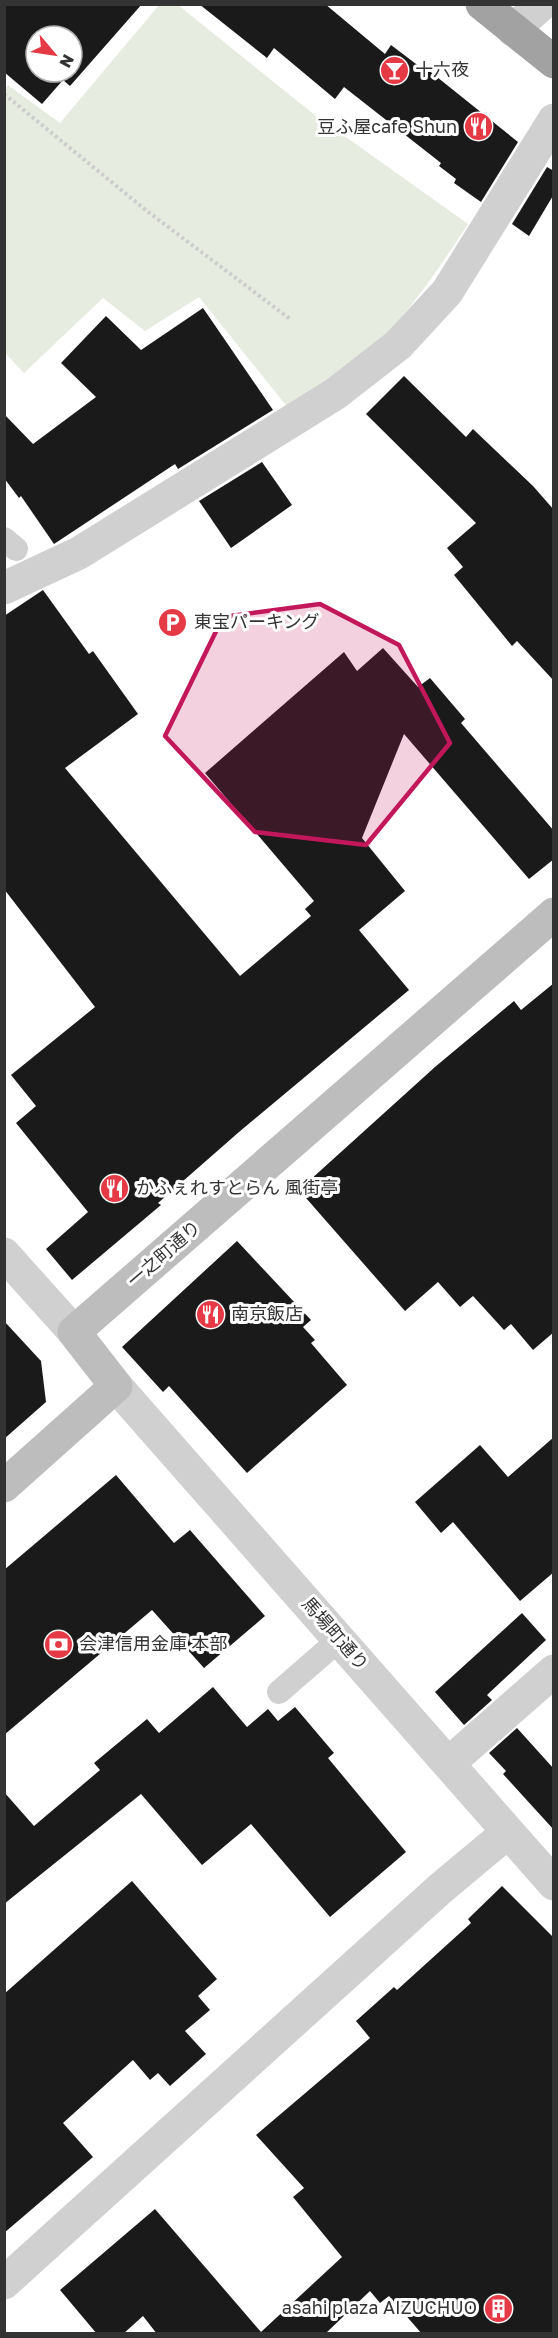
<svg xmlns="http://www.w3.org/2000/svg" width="558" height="2338" viewBox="0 0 558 2338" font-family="'Golos Text','Noto Sans JP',sans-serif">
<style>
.green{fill:#e6ecdf}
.building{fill:#1a1a1a;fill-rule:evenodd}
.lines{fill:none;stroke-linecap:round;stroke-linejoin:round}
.path{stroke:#cdcdcd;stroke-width:4;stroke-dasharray:3 3;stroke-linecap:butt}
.service{stroke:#d0d0d0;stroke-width:24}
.minor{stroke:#d0d0d0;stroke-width:33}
.secondary{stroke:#bdbdbd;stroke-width:33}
.trunk{stroke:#a2a2a2;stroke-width:33}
.marked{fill:#c2185b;fill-opacity:0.2;stroke:#c2185b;stroke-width:4.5;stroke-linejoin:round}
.labels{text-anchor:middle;stroke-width:6;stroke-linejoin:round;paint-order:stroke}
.poi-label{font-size:18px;fill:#333;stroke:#fff;text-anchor:start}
.street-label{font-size:18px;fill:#333;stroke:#fff}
</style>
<rect width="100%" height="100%" fill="#fff"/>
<path class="green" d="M159 5H178L311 112 468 224C433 277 398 331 347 370 328 384 308 396 289 409L199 297 145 331 103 298 24 373 5 353 4 90 8 85 60 123Z"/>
<path class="building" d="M4 4H142L70 86 63 80 42 104 4 72ZM36 36H72V72H36Z
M199 4H325L385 54 391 45 420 67 422 65 518 142 481 202 454 183 456 179 439 166 441 163 344 87 335 99 274 48 267 58Z
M547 167 554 171V194L529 236 512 224Z
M203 308 273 410 178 469 175 464 54 544 21 496 19 498 4 478V414L33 444 96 397 61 363 106 316 141 350Z
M404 376 466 437 473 429 533 486 554 510V681L517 641 512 646 454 575 463 567 447 548 476 523 366 414Z
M262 462 292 505 231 548 199 501Z
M43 590 89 654 93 651 138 714 65 768 240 976 311 916 305 909 314 901 205 773 344 652 357 671 383 648 418 687 430 678 465 719 461 723 554 831V859L529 879 404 734 362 838 405 891 359 930 409 990 239 1132 158 1203 161 1205 72 1280 46 1249 88 1212 16 1123 36 1106 11 1075 95 1007 4 889V616Z
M554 983V1332L533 1350 511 1324 504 1330 473 1296 460 1307 438 1282 405 1311 299 1190 435 1067 514 1001 521 1010Z
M237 1241 311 1320 303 1327 315 1340 311 1343 347 1385 247 1473 169 1386 163 1392 122 1347Z
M4 1321 41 1361 46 1402 4 1439Z
M554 1437V1572L520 1601 453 1522 441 1533 415 1502 480 1445 508 1477Z
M116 1475 174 1543 190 1530 265 1616 204 1668 152 1610 4 1735V1570Z
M522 1613 546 1640 487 1695 492 1700 464 1725 435 1692Z
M213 1687 247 1727 268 1709 278 1721 295 1707 334 1753 328 1758 406 1852 330 1917 251 1824 202 1865 141 1794 4 1904V1792L34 1826 100 1770 94 1763 147 1719 159 1733Z
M517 1728 554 1769V1830L503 1774 506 1771 489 1753Z
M132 1881 217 1979 198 1996 210 2010 185 2031 206 2054 170 2086 158 2073 150 2080 133 2060 63 2123 93 2157 4 2233V1994Z
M502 1886 554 1938V2334H422L389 2296 380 2303 370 2291 325 2334H157L143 2316 123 2334H97L60 2290 155 2209 261 2332 342 2257 293 2197 304 2188 256 2135 370 2038 356 2021 394 1987 397 1990 471 1923 468 1919Z"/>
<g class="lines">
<path class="path" d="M4 94 147 211 290 319"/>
<path class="service" d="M4 539 16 549
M279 1692 340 1639"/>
<path class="minor" d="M513 30 542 4
M4 588 79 553 335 394 398 345 447 292 554 120
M4 1254 74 1332
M116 1386 554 1884
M449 1763 554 1671
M4 2283 441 1888 507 1833"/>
<path class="secondary" d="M4 1486 116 1386 74 1332 554 914"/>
<path class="trunk" d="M482 4 554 62"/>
</g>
<path class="marked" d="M320 604 399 645 450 743 366 845 255 832 165 736 223 617Z"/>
<defs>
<symbol id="bar-disc" viewBox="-11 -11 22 22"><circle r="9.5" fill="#e63946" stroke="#fff"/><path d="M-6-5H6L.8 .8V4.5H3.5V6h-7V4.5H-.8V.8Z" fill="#fff"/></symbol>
<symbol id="restaurant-disc" viewBox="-11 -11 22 22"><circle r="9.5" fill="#e63946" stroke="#fff"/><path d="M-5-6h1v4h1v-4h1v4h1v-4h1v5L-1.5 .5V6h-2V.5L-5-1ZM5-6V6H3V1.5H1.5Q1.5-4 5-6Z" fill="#fff"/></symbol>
<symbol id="parking-disc" viewBox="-11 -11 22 22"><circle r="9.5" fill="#e63946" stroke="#fff"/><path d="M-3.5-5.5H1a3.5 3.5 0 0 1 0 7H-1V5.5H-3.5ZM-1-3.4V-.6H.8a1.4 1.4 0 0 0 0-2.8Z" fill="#fff"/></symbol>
<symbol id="bank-disc" viewBox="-11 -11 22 22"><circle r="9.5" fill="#e63946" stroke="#fff"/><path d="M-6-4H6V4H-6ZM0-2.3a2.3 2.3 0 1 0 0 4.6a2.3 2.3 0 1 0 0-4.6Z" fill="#fff"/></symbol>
<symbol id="building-disc" viewBox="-11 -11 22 22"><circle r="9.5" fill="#e63946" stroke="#fff"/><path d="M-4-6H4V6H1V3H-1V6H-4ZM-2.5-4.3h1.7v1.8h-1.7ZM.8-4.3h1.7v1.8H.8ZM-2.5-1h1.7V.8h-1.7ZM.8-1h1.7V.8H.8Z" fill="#fff"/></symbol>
</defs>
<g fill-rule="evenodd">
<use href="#bar-disc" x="378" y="54" width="33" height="33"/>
<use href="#restaurant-disc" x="462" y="110" width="33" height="33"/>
<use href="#parking-disc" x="156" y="606" width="33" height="33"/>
<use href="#restaurant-disc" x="98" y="1172" width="33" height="33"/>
<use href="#restaurant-disc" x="194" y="1298" width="33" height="33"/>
<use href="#bank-disc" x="42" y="1628" width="33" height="33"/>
<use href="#building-disc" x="482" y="2292" width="33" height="33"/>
</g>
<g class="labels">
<g class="poi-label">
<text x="415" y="76">十六夜</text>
<text x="457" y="133" text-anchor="end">豆ふ屋cafe Shun</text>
<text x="194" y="628">東宝パーキング</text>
<text x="136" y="1194">かふぇれすとらん 風街亭</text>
<text x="231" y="1320">南京飯店</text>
<text x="79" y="1650">会津信用金庫 本部</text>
<text x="477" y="2314" text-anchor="end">asahi plaza AIZUCHUO</text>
</g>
<g class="street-label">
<text transform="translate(164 1254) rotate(-41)" y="6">一之町通り</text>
<text transform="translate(335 1634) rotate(49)" y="6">馬場町通り</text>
</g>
</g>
<rect width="558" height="2338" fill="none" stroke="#333333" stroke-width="12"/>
<g transform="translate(54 54) rotate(119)"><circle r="28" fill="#ffffff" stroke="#adadad" stroke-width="1.5"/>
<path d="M0-4.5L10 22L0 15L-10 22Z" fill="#e63946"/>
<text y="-9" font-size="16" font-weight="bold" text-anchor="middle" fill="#333333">N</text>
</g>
</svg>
